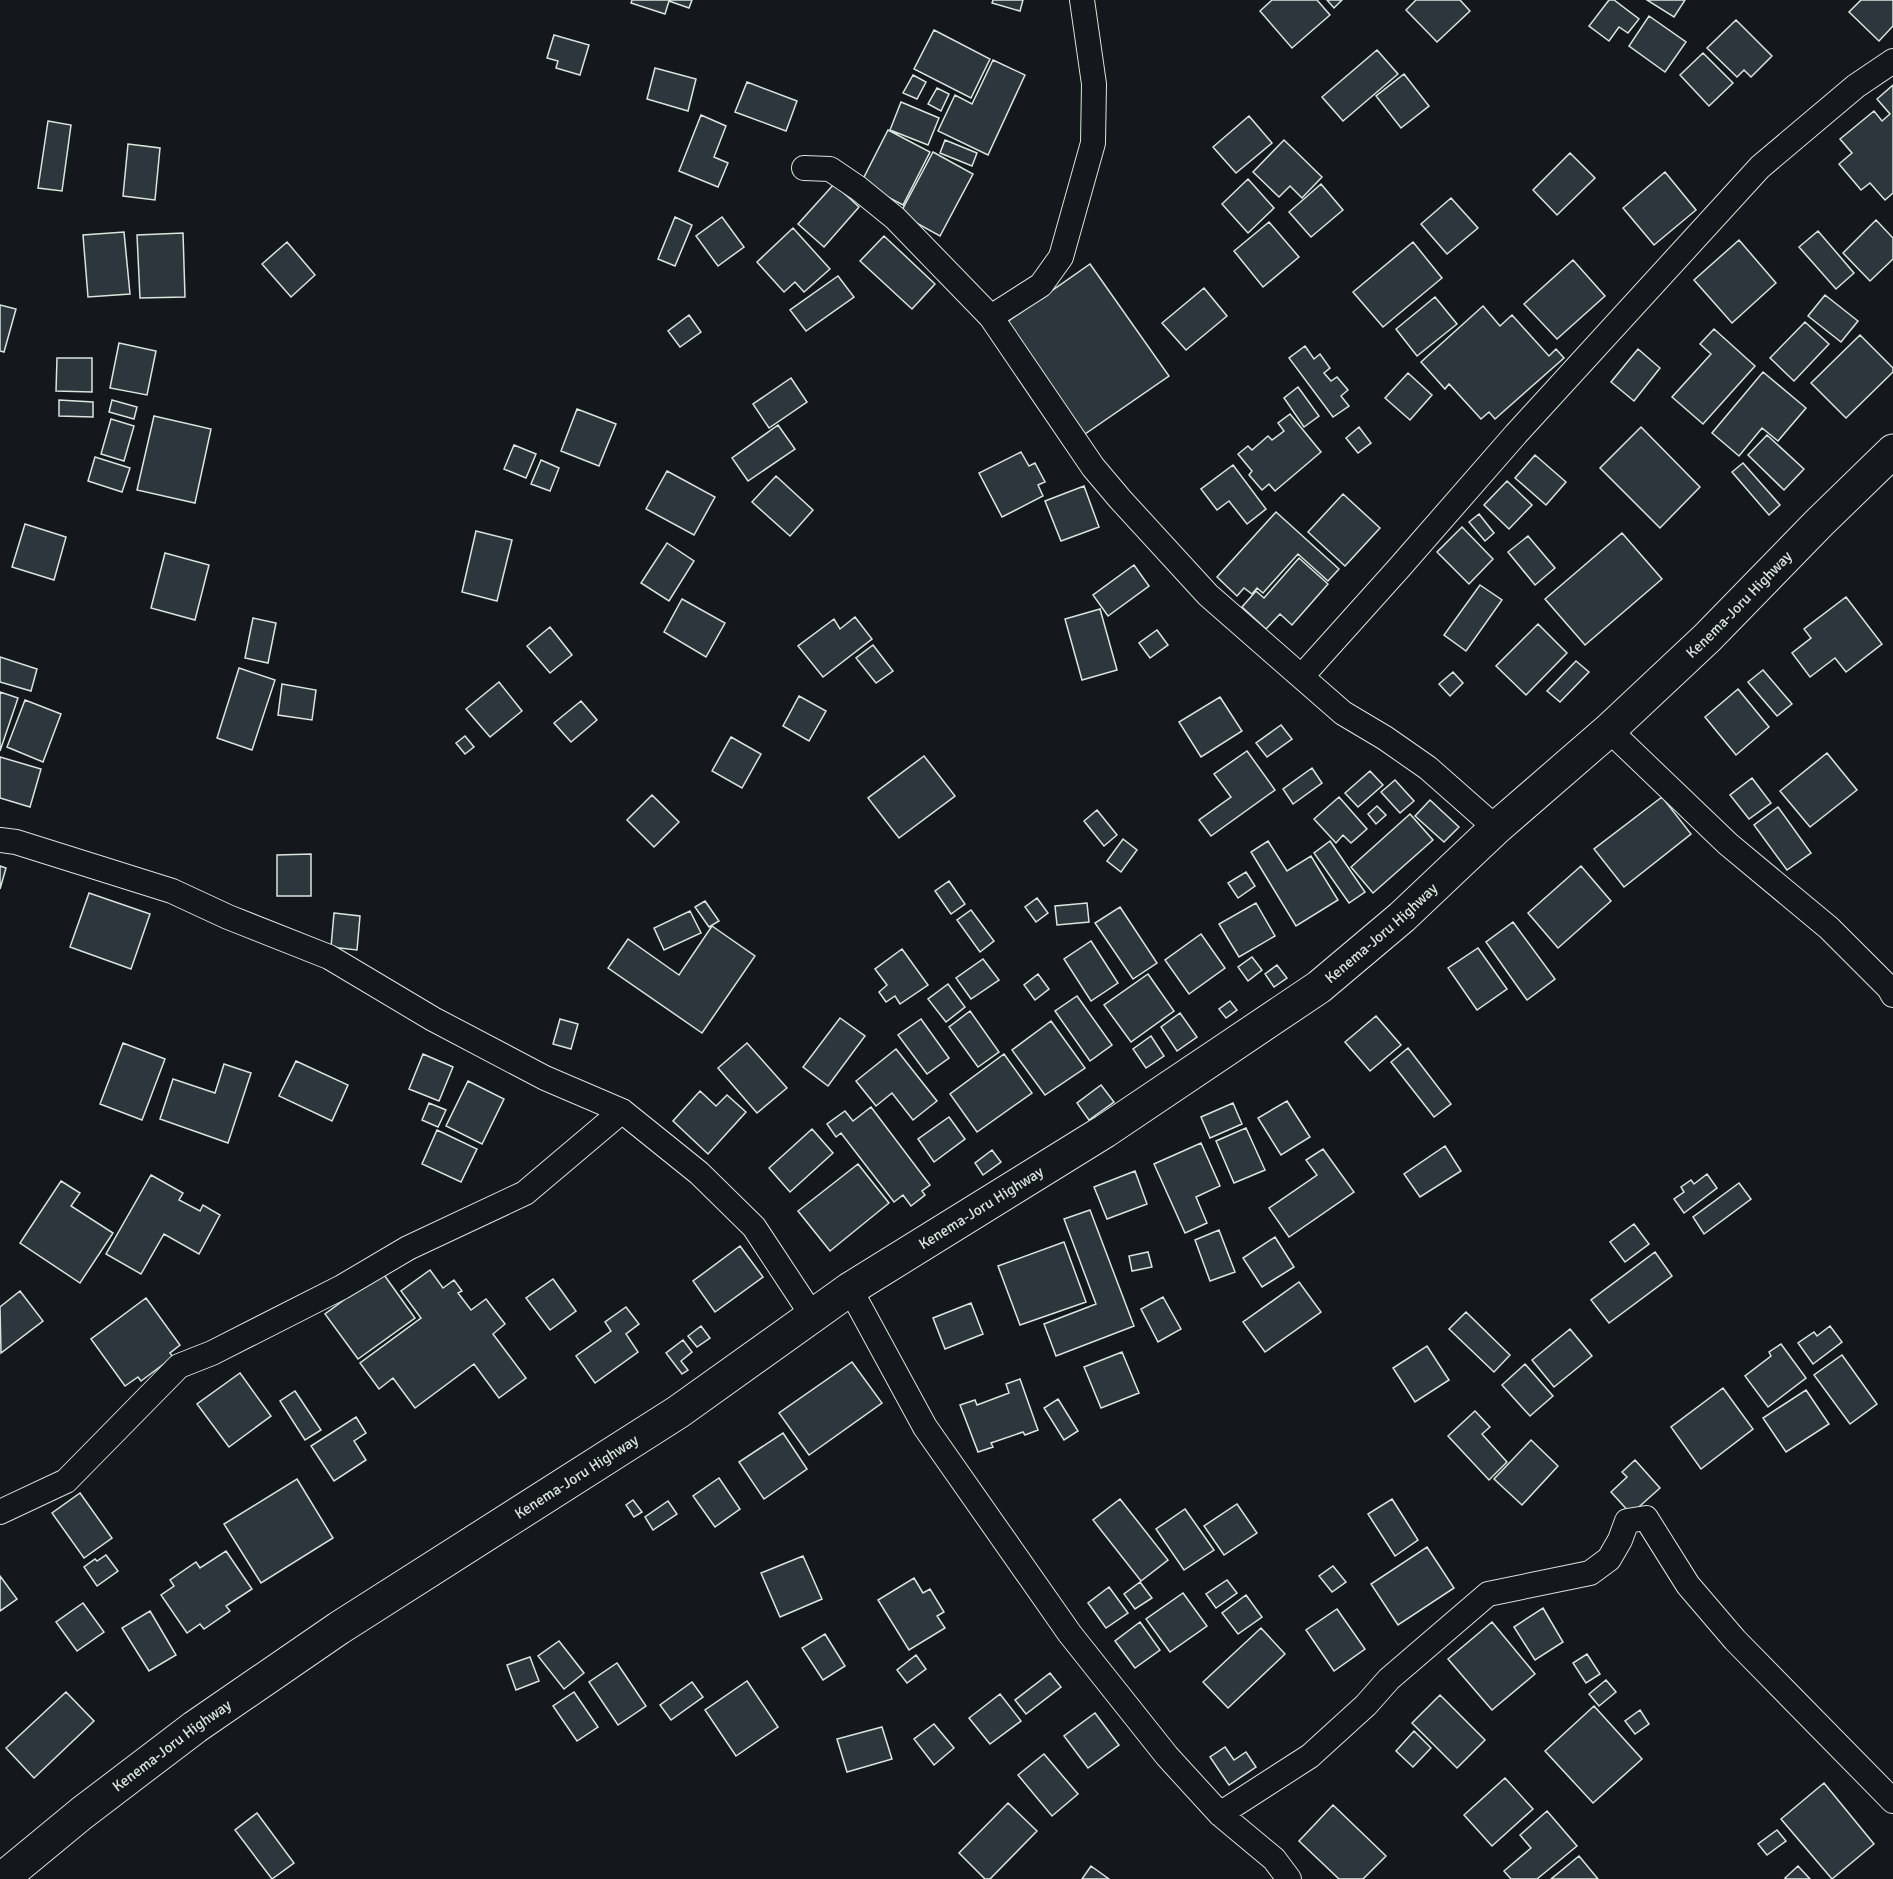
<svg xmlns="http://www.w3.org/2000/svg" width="1893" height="1879" viewBox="0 0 1893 1879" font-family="Signika,sans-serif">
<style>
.building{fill:#2c363c;stroke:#d8e6dc;stroke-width:1.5}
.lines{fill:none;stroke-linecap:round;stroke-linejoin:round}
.minor-casing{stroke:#d8e6dc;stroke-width:26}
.trunk-casing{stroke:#d8e6dc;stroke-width:35}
.minor{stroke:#14181c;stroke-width:24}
.trunk{stroke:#14181c;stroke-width:33}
.labels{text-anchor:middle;stroke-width:4.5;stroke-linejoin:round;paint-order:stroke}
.street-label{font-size:15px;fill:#d8e6dc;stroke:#14181c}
</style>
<rect width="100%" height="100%" fill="#14181c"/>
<path class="building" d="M632 0H692L689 8 669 1 665 14 631 3Z
M993 0H1023L1020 11 992 3Z
M1272 0H1317L1330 15 1292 48 1260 11Z
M1327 0H1342L1334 8Z
M1416 0H1460L1470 11 1437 42 1406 10Z
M1609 0H1614L1639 19 1628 33 1619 27 1609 41 1589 26Z
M1647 0H1685L1674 17Z
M1861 0H1893V26L1879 41 1849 12Z
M1649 16 1686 42 1665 72 1629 46Z
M1736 20 1772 56 1751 77 1744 70 1737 77 1707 48Z
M934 30 990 59 971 98 914 69Z
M554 35 589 45 580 75 556 68 558 61 547 58Z
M1377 50 1398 74 1343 121 1322 97Z
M1703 53 1733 83 1709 106 1680 75Z
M993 60 1025 75 988 155 938 131 955 95 972 104Z
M655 68 696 79 688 111 647 99Z
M1404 74 1429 106 1401 128 1376 96Z
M913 75 926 82 917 99 903 93Z
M747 82 797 101 786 131 735 112Z
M1893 85V193L1885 200 1870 183 1861 190 1839 164 1852 153 1840 139 1874 111 1882 121 1890 114 1877 99Z
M937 88 949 94 941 111 928 104Z
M901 102 939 118 928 145 890 130Z
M701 115 726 126 714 157 728 163 718 187 679 171Z
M1249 116 1272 143 1236 173 1213 147Z
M48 121 71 125 62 191 38 188Z
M888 130 930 152 903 205 861 183Z
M945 140 977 153 972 166 940 153Z
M1284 140 1322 177 1302 198 1290 186 1279 197 1253 172Z
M128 144 160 148 155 200 123 196Z
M933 152 973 174 940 236 900 214Z
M1570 153 1595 178 1557 215 1533 190Z
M1665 172 1696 210 1654 245 1623 208Z
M1248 179 1274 208 1248 233 1222 204Z
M834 184 859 207 824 247 798 224Z
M1321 184 1343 210 1311 237 1289 212Z
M1451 198 1478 228 1447 254 1421 224Z
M675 217 692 225 675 266 658 259Z
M722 217 744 247 718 266 696 236Z
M1876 220 1893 238V259L1870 281 1843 253Z
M1269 222 1299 257 1263 287 1234 251Z
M793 228 830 269 804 292 795 282 784 292 757 262Z
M1818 231 1854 273 1836 289 1799 247Z
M124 232 130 294 88 297 83 235Z
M183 233 185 297 140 298 137 235Z
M884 236 935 284 912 309 860 261Z
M1739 240 1776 283 1732 323 1694 280Z
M287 242 315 275 291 297 262 264Z
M1413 242 1442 278 1383 327 1353 292Z
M1573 260 1605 296 1557 339 1524 304Z
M1090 264 1169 376 1085 434 1007 322Z
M838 276 854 297 806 331 790 310Z
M1204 288 1227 316 1186 350 1162 323Z
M1825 295 1858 321 1841 342 1808 316Z
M1435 297 1457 324 1417 356 1396 329Z
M0 305 16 309 4 352 0 351Z
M1483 306 1500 326 1512 315 1549 356 1556 349 1564 358 1495 419 1489 412 1481 419 1449 384 1445 389 1421 362Z
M689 315 701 332 680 347 668 331Z
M1805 322 1829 344 1794 381 1770 358Z
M1714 329 1755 366 1703 424 1672 397 1711 354 1700 344Z
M1860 335 1893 368V372L1846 418 1811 383Z
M119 343 156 351 147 395 110 388Z
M1305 346 1314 359 1320 354 1330 368 1324 373 1331 381 1337 377 1348 390 1341 396 1349 406 1333 417 1289 358Z
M1638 349 1660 368 1634 401 1611 382Z
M57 358H92V392L56 391Z
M1763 372 1806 408 1778 441 1762 428 1739 456 1712 433Z
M1408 373 1432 395 1410 420 1385 398Z
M791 378 807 402 769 428 753 404Z
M1298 387 1319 416 1304 427 1284 398Z
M59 400 93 402V417L59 416Z
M112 400 137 407 134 419 109 412Z
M577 409 616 424 599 466 561 451Z
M1290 414 1321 452 1275 491 1269 484 1262 490 1249 475 1252 471 1238 454 1248 446 1252 450 1268 436 1272 440 1284 431 1278 423Z
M154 416 211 429 195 503 137 490Z
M111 419 134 426 124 461 101 454Z
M778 425 795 449 748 481 732 458Z
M1359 427 1371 443 1358 453 1346 438Z
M1641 427 1700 487 1660 528 1600 468Z
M1767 435 1804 469 1784 490 1748 455Z
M514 445 536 454 526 478 504 469Z
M1021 452 1029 466 1035 463 1045 482 1038 485 1043 496 1002 517 979 473Z
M1535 455 1566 482 1546 505 1515 478Z
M95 457 130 468 122 492 88 481Z
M541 460 559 468 550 491 531 484Z
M1743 463 1780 505 1769 515 1732 472Z
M1233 465 1266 509 1247 524 1229 501 1217 510 1201 489Z
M667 471 715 497 694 535 646 509Z
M776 476 813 510 790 536 752 502Z
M1507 481 1532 505 1509 529 1484 505Z
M1084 486 1099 527 1061 541 1045 501Z
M1343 494 1380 528 1345 566 1308 532Z
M1276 512 1339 569 1328 581 1298 554 1263 593 1257 588 1252 594 1244 588 1237 596 1217 577Z
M1479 514 1494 533 1485 541 1469 522Z
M25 524 66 537 54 580 12 567Z
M1462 527 1493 559 1469 584 1437 552Z
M476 531 512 540 497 601 462 592Z
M1622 533 1662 579 1585 645 1545 599Z
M1528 536 1555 568 1535 585 1508 552Z
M667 543 694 561 669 601 641 583Z
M165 553 209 565 195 620 151 608Z
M1299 558 1328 584 1292 625 1280 614 1266 629 1242 607 1256 591 1264 598Z
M1134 565 1149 586 1108 616 1093 595Z
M1480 585 1502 600 1466 651 1444 635Z
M1846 597 1882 644 1846 672 1835 658 1810 677 1792 653 1811 638 1804 629Z
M682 599 725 623 706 657 664 632Z
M1100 609 1117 670 1082 680 1065 619Z
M855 617 872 639 823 677 798 646 834 619 840 629Z
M253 618 276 623 268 663 245 658Z
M1538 624 1567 653 1526 695 1496 666Z
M550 627 572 655 550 673 527 646Z
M1157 630 1168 645 1150 658 1139 643Z
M873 645 893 671 876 683 856 658Z
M0 657 37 669 31 691 0 682Z
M1576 661 1589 672 1560 702 1547 691Z
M239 668 275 680 252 750 217 738Z
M1763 670 1792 704 1777 716 1748 682Z
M1453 672 1463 683 1450 696 1439 684Z
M499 682 522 711 490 737 466 709Z
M282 684 316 690 312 720 278 715Z
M1738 689 1769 727 1736 755 1705 717Z
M0 692 18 698 0 751Z
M799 696 826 711 809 741 783 726Z
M1220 697 1242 731 1201 757 1179 722Z
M25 700 61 714 43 762 7 747Z
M581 701 597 720 571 742 554 723Z
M1281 725 1292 739 1267 757 1256 743Z
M465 736 474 747 465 754 456 743Z
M731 737 761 754 742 788 712 771Z
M1247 751 1275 790 1211 836 1199 820 1231 797 1214 774Z
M1827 753 1857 790 1810 827 1780 791Z
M924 756 955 796 899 838 868 798Z
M0 757 41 769 30 807 0 798Z
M1312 768 1322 783 1293 804 1283 789Z
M1370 771 1383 785 1358 807 1345 793Z
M1752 778 1771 803 1749 819 1730 795Z
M1395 780 1414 801 1400 813 1381 792Z
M652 795 679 822 654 847 627 820Z
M1339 797 1367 829 1351 843 1343 835 1336 843 1314 819Z
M1662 797 1691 834 1624 887 1594 849Z
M1430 800 1459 827 1444 842 1415 816Z
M1377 806 1386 815 1376 824 1368 814Z
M1778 807 1811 853 1787 870 1754 825Z
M1097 810 1117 835 1104 846 1084 821Z
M1410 814 1433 840 1373 893 1351 867Z
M1123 839 1137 850 1121 872 1107 861Z
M1268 841 1287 871 1311 856 1338 900 1296 926 1251 852Z
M1330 841 1365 892 1349 903 1314 853Z
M311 854V896H277V855Z
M0 866 6 868 0 889Z
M1581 866 1611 901 1558 948 1528 913Z
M1246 872 1255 886 1238 898 1228 883Z
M949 881 965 904 951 914 935 891Z
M89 893 150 914 131 969 70 947Z
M1037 898 1048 913 1036 922 1025 907Z
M705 901 719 921 709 927 695 907Z
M1087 903 1089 922 1057 925 1055 906Z
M1256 903 1275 936 1239 957 1219 924Z
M1120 907 1157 963 1133 979 1095 923Z
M971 910 994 941 980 952 957 920Z
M690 911 701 933 664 950 654 928Z
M334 913 360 916 357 950 331 947Z
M1513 922 1555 979 1527 1000 1486 942Z
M712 926 755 956 702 1033 608 968 628 939 679 975Z
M1201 934 1225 968 1189 994 1165 960Z
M1091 941 1118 983 1091 1001 1064 959Z
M1478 948 1507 989 1477 1010 1448 968Z
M902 949 928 985 900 1004 895 996 886 1002 879 992 887 985 875 969Z
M1252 957 1262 970 1248 981 1238 967Z
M983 959 999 980 971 999 956 978Z
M1277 965 1287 978 1274 987 1265 974Z
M1038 974 1049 989 1035 1000 1024 985Z
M1148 974 1174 1011 1131 1042 1104 1005Z
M948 984 965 1007 946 1022 928 999Z
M1077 996 1112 1045 1090 1061 1055 1011Z
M1230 1001 1237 1010 1226 1018 1219 1009Z
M970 1011 999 1052 978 1067 949 1027Z
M1180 1013 1197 1037 1177 1051 1161 1027Z
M1376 1016 1401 1045 1370 1071 1345 1042Z
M840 1018 865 1036 828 1086 803 1067Z
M560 1019 578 1024 571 1049 553 1044Z
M921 1019 949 1058 927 1074 898 1035Z
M1051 1021 1085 1068 1045 1095 1012 1050Z
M1151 1036 1164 1056 1146 1068 1133 1049Z
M123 1043 165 1059 142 1120 100 1104Z
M747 1043 787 1088 757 1113 718 1068Z
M1408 1048 1451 1104 1434 1117 1391 1062Z
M896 1049 937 1101 913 1120 892 1093 876 1106 856 1081Z
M423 1054 453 1067 439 1101 409 1089Z
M1004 1054 1032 1093 977 1132 950 1094Z
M296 1061 348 1085 332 1121 279 1096Z
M224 1064 251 1073 228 1143 160 1119 173 1079 215 1093Z
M468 1081 504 1099 482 1144 446 1126Z
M1101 1085 1114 1102 1089 1120 1077 1103Z
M700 1091 716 1106 727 1095 746 1112 708 1154 673 1121Z
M1287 1101 1310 1137 1281 1155 1258 1118Z
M429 1103 446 1110 438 1127 422 1120Z
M1233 1103 1242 1124 1210 1138 1201 1117Z
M871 1107 930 1185 922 1191 925 1195 911 1206 903 1195 894 1202 841 1133 836 1137 827 1124 845 1111 853 1121Z
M949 1117 965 1139 934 1162 918 1139Z
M1246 1128 1265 1170 1234 1183 1216 1141Z
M812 1129 833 1153 790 1192 769 1168Z
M437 1130 477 1149 461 1182 422 1164Z
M1201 1143 1220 1186 1196 1197 1207 1223 1185 1233 1154 1164Z
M1445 1146 1461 1171 1420 1197 1404 1174Z
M1323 1149 1354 1192 1289 1237 1269 1208 1317 1175 1306 1160Z
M992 1150 1001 1162 983 1175 975 1163Z
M858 1164 889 1203 830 1251 798 1211Z
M1135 1171 1147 1204 1107 1219 1094 1187Z
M1707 1174 1717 1188 1684 1213 1674 1199 1684 1192 1681 1187 1691 1180 1694 1184Z
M151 1175 183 1193 179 1200 200 1211 203 1205 220 1215 199 1254 164 1234 141 1274 106 1254Z
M61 1181 80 1193 71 1206 113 1233 80 1283 20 1243Z
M1739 1183 1751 1199 1704 1234 1693 1217Z
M1090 1210 1134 1326 1056 1356 1044 1324 1096 1304 1064 1219Z
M1634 1224 1649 1244 1625 1262 1610 1242Z
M1219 1230 1235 1272 1210 1281 1195 1240Z
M1275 1237 1294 1267 1262 1287 1243 1258Z
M1064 1242 1086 1302 1020 1325 998 1266Z
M740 1246 763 1277 715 1312 693 1281Z
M1148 1252 1152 1267 1132 1271 1129 1256Z
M1655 1252 1672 1276 1609 1323 1591 1300Z
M430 1270 443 1288 454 1280 462 1291 458 1293 471 1310 486 1299 505 1324 493 1334 526 1378 499 1398 474 1364 415 1408 393 1378 379 1389 360 1363 421 1318 401 1291Z
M382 1272 415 1318 358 1359 325 1314Z
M553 1279 576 1311 550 1330 526 1298Z
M1299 1282 1321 1312 1265 1352 1243 1322Z
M20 1291 43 1321 1 1353 0 1307Z
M1163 1297 1181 1329 1158 1342 1141 1309Z
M146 1298 180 1345 170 1353 173 1357 141 1381 138 1377 125 1386 91 1339Z
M971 1303 983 1334 945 1349 933 1318Z
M626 1307 639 1324 626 1334 638 1352 595 1383 576 1356 611 1331 605 1322Z
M1466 1312 1510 1355 1494 1372 1449 1329Z
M701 1326 710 1338 697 1347 688 1336Z
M1830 1326 1842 1342 1813 1364 1798 1343 1814 1332 1817 1336Z
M1570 1329 1592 1356 1554 1387 1532 1360Z
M683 1340 692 1352 681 1361 688 1370 682 1374 666 1353Z
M1781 1344 1806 1378 1768 1407 1745 1376 1771 1356 1769 1352Z
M1427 1346 1449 1380 1415 1402 1393 1368Z
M1122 1352 1139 1393 1101 1408 1084 1367Z
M1842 1355 1877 1404 1850 1424 1814 1375Z
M852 1362 882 1403 809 1455 779 1413Z
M1525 1364 1553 1396 1530 1416 1502 1385Z
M240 1373 271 1416 229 1447 197 1404Z
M1020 1379 1038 1430 1025 1435 1023 1432 991 1443 993 1447 978 1452 960 1405 975 1400 977 1405 1009 1393 1006 1384Z
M1723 1388 1753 1429 1701 1469 1671 1427Z
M1806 1390 1829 1424 1786 1452 1763 1418Z
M295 1391 321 1430 305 1440 280 1401Z
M1058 1399 1078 1431 1064 1440 1044 1408Z
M1475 1411 1490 1427 1482 1434 1507 1462 1489 1480 1448 1436Z
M356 1417 366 1433 354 1441 366 1460 334 1481 311 1446Z
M783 1433 807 1469 764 1499 739 1462Z
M1531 1440 1558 1466 1522 1505 1494 1479Z
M1635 1460 1660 1488 1631 1514 1611 1492 1627 1477 1622 1472Z
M719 1478 740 1509 715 1527 693 1496Z
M297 1479 333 1538 261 1583 224 1524Z
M80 1493 112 1538 84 1558 52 1513Z
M1120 1499 1168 1560 1141 1581 1093 1520Z
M1392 1499 1418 1540 1395 1556 1368 1514Z
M633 1500 642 1512 634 1517 626 1505Z
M668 1501 677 1514 653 1530 645 1517Z
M1237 1504 1257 1533 1224 1555 1204 1526Z
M1185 1509 1214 1550 1184 1570 1156 1529Z
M1427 1547 1454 1588 1398 1625 1371 1584Z
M226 1551 252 1589 226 1606 230 1611 204 1629 200 1624 187 1633 161 1595 174 1586 170 1580 196 1562 200 1568Z
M106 1555 118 1571 97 1586 84 1567 95 1559 97 1561Z
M803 1556 822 1599 780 1617 761 1573Z
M1333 1566 1346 1582 1332 1592 1319 1576Z
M0 1576 17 1599 0 1611Z
M914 1578 923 1593 930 1589 944 1612 937 1616 945 1628 909 1650 878 1600Z
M1227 1580 1237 1593 1216 1608 1206 1594Z
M1140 1582 1152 1598 1135 1609 1124 1594Z
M1109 1587 1128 1613 1106 1628 1088 1603Z
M1183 1593 1207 1626 1170 1652 1146 1619Z
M1246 1595 1262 1617 1238 1634 1222 1613Z
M83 1603 104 1632 77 1651 56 1622Z
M1543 1608 1563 1642 1535 1660 1514 1627Z
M1337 1609 1365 1649 1334 1671 1306 1630Z
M150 1611 176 1655 149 1671 122 1628Z
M1140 1622 1160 1650 1135 1668 1115 1641Z
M1492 1622 1535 1674 1492 1710 1448 1659Z
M1261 1628 1285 1654 1228 1708 1203 1682Z
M825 1634 845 1666 823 1680 802 1648Z
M559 1641 584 1673 564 1689 538 1656Z
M1587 1654 1600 1674 1586 1683 1573 1663Z
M916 1655 926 1669 907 1683 897 1670Z
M530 1657 539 1681 516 1690 507 1665Z
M617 1663 646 1706 618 1725 589 1682Z
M1050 1673 1061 1687 1026 1714 1015 1700Z
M1606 1680 1616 1692 1599 1706 1589 1694Z
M747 1681 778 1727 736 1756 705 1710Z
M692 1682 703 1697 671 1720 660 1705Z
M66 1692 94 1721 34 1778 6 1748Z
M574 1692 598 1727 577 1741 553 1706Z
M1000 1694 1021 1721 990 1744 969 1718Z
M1440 1695 1485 1740 1457 1768 1412 1723Z
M1594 1706 1642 1759 1593 1803 1545 1751Z
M1640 1710 1649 1724 1635 1734 1625 1721Z
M1095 1713 1119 1745 1088 1768 1064 1736Z
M934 1724 954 1748 934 1765 914 1739Z
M882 1727 892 1759 847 1772 837 1739Z
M1414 1731 1431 1748 1413 1767 1396 1751Z
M1225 1747 1234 1760 1246 1752 1256 1767 1229 1785 1210 1757Z
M1044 1754 1078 1794 1052 1816 1018 1775Z
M1505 1778 1533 1809 1492 1846 1464 1815Z
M1824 1783 1874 1844 1832 1879 1781 1819Z
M1008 1803 1037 1831 990 1879H985L959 1853Z
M1333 1805 1386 1856 1363 1879H1339L1299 1841Z
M1547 1811 1577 1846 1537 1879H1511L1504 1871 1531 1848 1520 1835Z
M257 1813 294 1863 272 1879 235 1830Z
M1777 1830 1786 1841 1767 1855 1758 1844Z
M1579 1856 1598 1879H1551Z
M1091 1866 1109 1879H1082Z
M1798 1866 1810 1879H1787L1785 1878Z"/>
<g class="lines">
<defs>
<path id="minor" d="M804 168 830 169 858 188 895 218 991 317 1093 467 1120 499 1208 595 1343 713 1385 738 1428 768 1496 828
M991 317 1041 285 1061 257 1093 143 1094 84 1082 0
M1302 676 1399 568 1516 434 1760 167 1856 86 1893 61
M1609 730 1728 844 1829 928 1889 988 1893 995
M0 840 16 842 172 891 228 917 329 957 433 1019 545 1078 622 1111 699 1173 754 1227 812 1315
M850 1289 925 1427 1070 1634 1167 1756 1220 1814 1274 1859 1289 1879
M0 1512 66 1481 179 1366 212 1353 342 1287 408 1248 525 1193 622 1111
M1220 1814 1310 1756 1366 1705 1389 1679 1488 1594 1590 1573 1609 1559 1620 1540 1627 1521 1646 1518 1688 1585 1735 1640 1893 1801"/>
<g id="trunk">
<path id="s1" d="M2 1879 82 1813 195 1727 339 1628 678 1412 850 1289 1105 1131 1319 987 1402 917 1496 828 1609 730 1707 638 1819 523 1893 451"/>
</g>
</defs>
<use href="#minor" class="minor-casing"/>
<use href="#trunk" class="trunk-casing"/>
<use href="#minor" class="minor"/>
<use href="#trunk" class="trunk"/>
</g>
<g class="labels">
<g class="street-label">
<text dy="5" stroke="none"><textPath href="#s1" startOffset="2160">Kenema-Joru Highway</textPath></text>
<text dy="5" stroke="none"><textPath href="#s1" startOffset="1674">Kenema-Joru Highway</textPath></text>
<text dy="5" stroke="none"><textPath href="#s1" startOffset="1188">Kenema-Joru Highway</textPath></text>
<text dy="5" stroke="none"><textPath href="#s1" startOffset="702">Kenema-Joru Highway</textPath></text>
<text dy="5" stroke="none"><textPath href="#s1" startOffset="216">Kenema-Joru Highway</textPath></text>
</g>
</g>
</svg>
